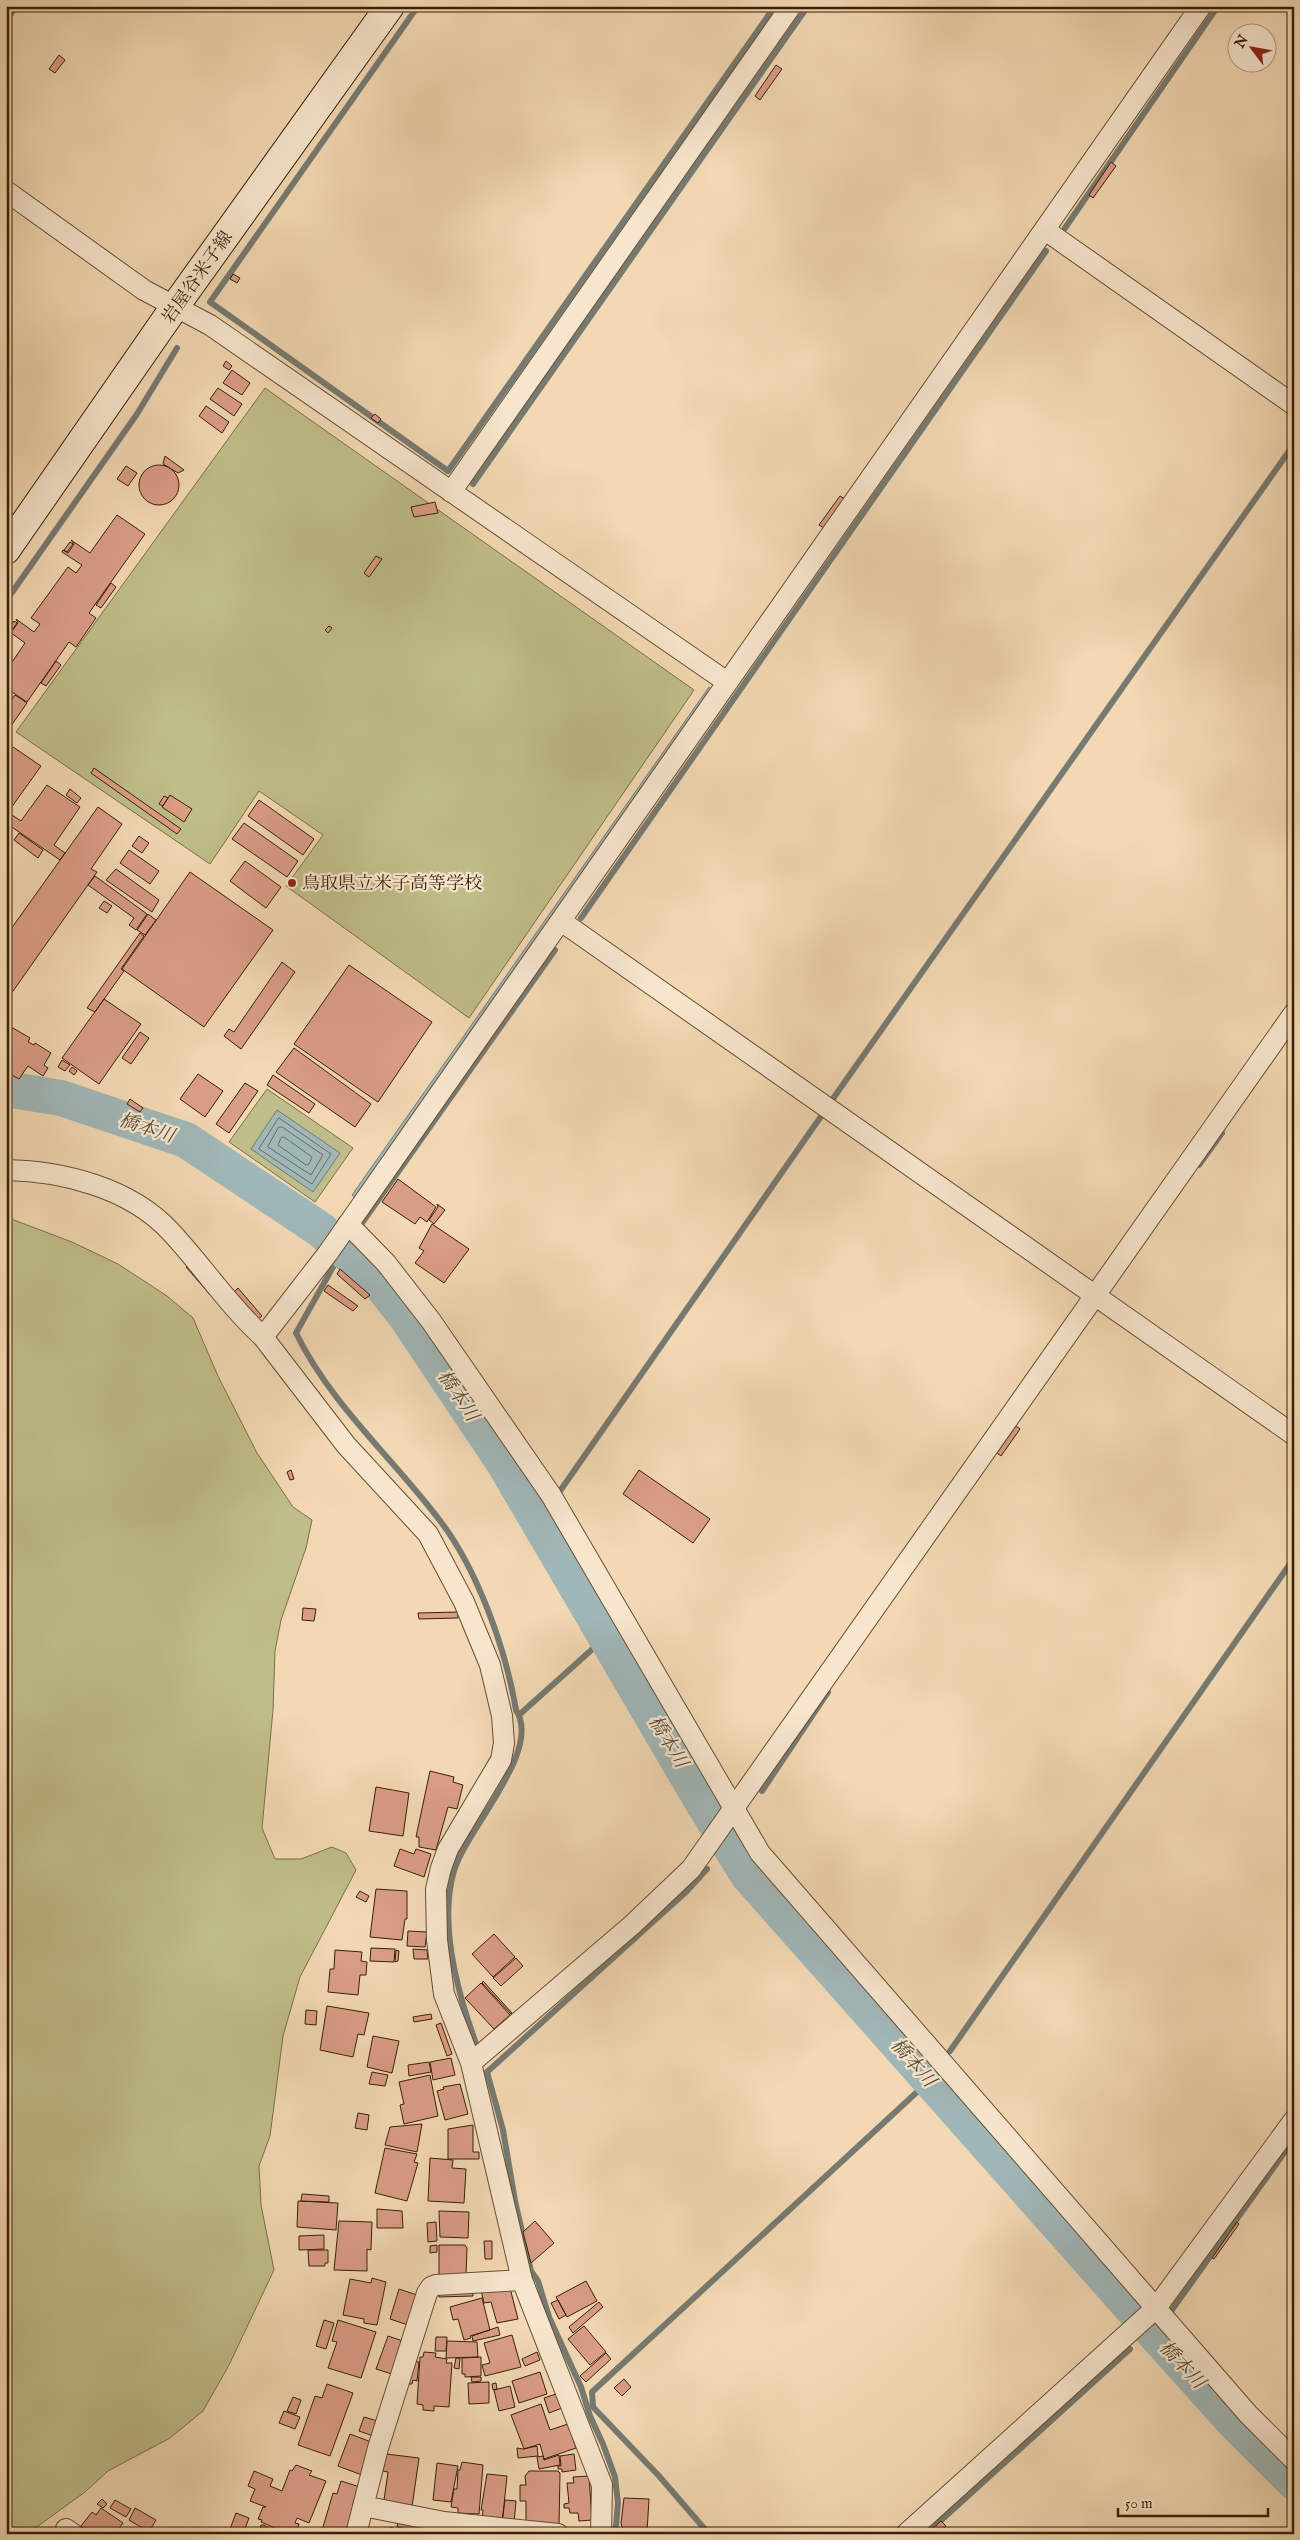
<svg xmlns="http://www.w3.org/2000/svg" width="1300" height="2540" viewBox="0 0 1300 2540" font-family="'IM FELL English','Noto Serif JP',serif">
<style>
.green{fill:#bfbd89;stroke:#7c6e48}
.water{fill:#a0b7b8;stroke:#777a71}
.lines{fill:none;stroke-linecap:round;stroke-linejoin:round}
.shore{stroke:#6d6b5f;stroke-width:1}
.stream{stroke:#777a71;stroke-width:6}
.river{stroke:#a0b7b8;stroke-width:36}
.building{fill:#da9d86;stroke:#3a1f06}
.minor-casing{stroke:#684d31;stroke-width:22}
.secondary-casing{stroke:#3a1f06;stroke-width:30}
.minor{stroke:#f7e6ce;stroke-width:20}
.secondary{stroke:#f7e6ce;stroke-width:28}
.poi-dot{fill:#8f2418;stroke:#f7e6ce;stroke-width:2}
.labels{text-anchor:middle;stroke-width:4.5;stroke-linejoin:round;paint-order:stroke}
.street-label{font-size:18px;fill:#3a1f06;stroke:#f7e6ce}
.poi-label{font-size:18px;fill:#3a1f06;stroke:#f7e6ce;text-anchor:start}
.water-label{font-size:19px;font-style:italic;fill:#594d3b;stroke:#f7e6ce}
</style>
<rect width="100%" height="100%" fill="#f2d8b3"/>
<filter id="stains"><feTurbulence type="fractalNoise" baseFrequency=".004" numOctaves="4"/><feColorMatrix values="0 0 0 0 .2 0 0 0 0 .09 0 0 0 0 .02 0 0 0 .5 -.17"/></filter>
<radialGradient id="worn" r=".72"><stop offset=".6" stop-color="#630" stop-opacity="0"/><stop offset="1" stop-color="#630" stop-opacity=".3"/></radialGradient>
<path class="green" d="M265 388 694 690 469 1018 286 886 323 835 259 791 210 864 16 732Z
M267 1089 353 1148 315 1202 229 1142Z
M6 1217 72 1242 118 1264 167 1296 193 1318 218 1376 257 1453 293 1507 312 1520 306 1548 281 1620 275 1651 273 1710 262 1828 275 1859H301L332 1847 346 1853 356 1870 300 1977 283 2036 270 2136 259 2166 261 2205 274 2270 229 2365 203 2411 170 2438 108 2471 85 2492 27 2534H6Z"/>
<path class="water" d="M709 687 711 689 355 1197 352 1195Z
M277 1110 340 1153 313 1192 251 1149Z"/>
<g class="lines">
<path class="shore" d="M279 1118 331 1154 312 1184 259 1149Z
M279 1127H282L323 1155 311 1175 268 1147Z
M284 1137 312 1157 309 1164 306 1165 278 1145 281 1138Z"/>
<path class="stream" d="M418 6 210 302 448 471 775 6
M6 21 16 6
M1065 228 1218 6
M473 484 808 6
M6 601 137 414 177 348
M581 918 1046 251
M832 1100 1294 444
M1199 1165 1222 1133
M362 1223 555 950
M333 1267 296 1333C331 1405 394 1459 441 1522 478 1571 506 1650 516 1710 543 1751 466 1829 454 1871 438 1925 459 1998 478 2049
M560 1491 824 1112
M519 1715 607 1636
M762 1791 828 1692
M950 2051 1294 1558
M1169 2314 1294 2139
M616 2526 618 2503 615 2477 603 2444 590 2416 581 2387 549 2317 538 2281 531 2271 515 2201 503 2130 487 2072 687 1891 707 1869
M709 2534 659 2476 593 2407 592 2392 917 2092
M926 2534 1130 2349"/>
<path class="river" d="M6 1089 61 1098 186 1140 321 1230 379 1282 405 1315 504 1463 703 1803 748 1875 1154 2333 1233 2421 1294 2482"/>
</g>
<path class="building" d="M59 55 65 60 55 73 49 69Z
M776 65 782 69 760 100 755 96Z
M1111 162 1116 166 1093 198 1089 195Z
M233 274 240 278 237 283 230 279Z
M226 361 232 366 229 370 223 366Z
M232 370 250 383 242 395 223 383Z
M218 388 242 404 234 416 210 399Z
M206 406 229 422 222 433 199 416Z
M375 414 381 419 378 423 371 418Z
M165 456 184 470 178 473 163 464Z
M139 485a20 20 0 1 1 40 0a20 20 0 1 1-40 0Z
M126 466 137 473 128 486 117 479Z
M840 496 845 499 824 528 819 525Z
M435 502 438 513 414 517 411 507Z
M117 515 145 534 89 613 96 618 76 647 69 642 27 702 6 688V671L25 643 7 630 12 631 18 623 16 619 34 632 40 624 31 618 68 567 76 573 82 565 62 552 63 550 68 553 74 544 71 540 90 553Z
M70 542 73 544 67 552 64 550Z
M376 556 382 559 369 577 364 573Z
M111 583 116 587 101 608 96 605Z
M14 621 17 623 12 630 9 628Z
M329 626 332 628 328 633 325 630Z
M56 661 61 665 46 686 41 683Z
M15 695 27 703 6 733V708Z
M6 745 11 748 6 755Z
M13 747 41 766 6 815V756Z
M94 768 181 829 177 834 91 773Z
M47 785 80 807 54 845 65 853 60 860 6 823 9 813 21 821Z
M70 789 81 798 77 803 66 795Z
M170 795 192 809 184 822 162 807Z
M164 796 168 798 163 806 159 804Z
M259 800 314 839 303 855 248 816Z
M98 807 122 824 91 869 97 872 6 1001V936Z
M244 823 298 861 287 877 232 839Z
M19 833 43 850 38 858 14 840Z
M139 836 149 843 142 853 132 846Z
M129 850 159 871 150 884 120 863Z
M245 861 281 887 266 908 230 881Z
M116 869 159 900 152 912 106 880Z
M190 872 273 930 204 1027 122 969Z
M95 876 147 914 136 930 129 925 134 918 88 885Z
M104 901 112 906 107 913 99 908Z
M148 914 156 920 145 935 137 930Z
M140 933 144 936 121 969 124 971 95 1012 87 1008Z
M282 962 295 972 241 1049 224 1036 229 1029 234 1032Z
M349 965 432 1022 378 1102 294 1044Z
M104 999 141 1024 99 1084 62 1058Z
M13 1028 30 1038 28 1042 34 1045 35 1043 51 1053 44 1065 48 1068 43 1076 28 1066 19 1079 6 1072V1062L11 1055 6 1052V1040Z
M140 1032 149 1038 131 1064 122 1058Z
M294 1048 371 1104 355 1127 276 1072Z
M62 1060 70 1065 65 1071 58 1067Z
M72 1067 77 1071 74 1075 69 1071Z
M198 1074 223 1091 205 1117 180 1099Z
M273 1075 315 1104 309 1113 267 1085Z
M245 1083 258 1091 229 1133 216 1124Z
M130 1099 143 1108 140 1112 127 1104Z
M398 1179 436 1207 427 1222 420 1217 415 1224 382 1202Z
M437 1204 445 1210 434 1224 429 1220 438 1207Z
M432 1224 469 1249 444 1283 415 1263 424 1251 419 1248Z
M190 1263 216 1293 212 1297 186 1267Z
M340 1269 370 1295 365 1299 337 1274Z
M328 1285 358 1306 353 1311 324 1291Z
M238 1288 262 1316 256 1321 232 1294Z
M1016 1426 1020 1429 1001 1456 997 1453Z
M291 1470 294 1479 290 1480 287 1472Z
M639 1470 710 1519 693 1543 623 1494Z
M303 1608 316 1609 314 1621 302 1620Z
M458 1612V1618L419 1619 418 1613Z
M430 1771 454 1777 453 1782 463 1785 457 1809 448 1807 436 1850 419 1847V1837H416Z
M376 1787 409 1793 403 1836 369 1831Z
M400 1849 414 1854 416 1849 431 1854 424 1877 394 1866Z
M376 1889 407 1891V1919H405L402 1940 370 1937Z
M360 1891 369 1896 366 1902 356 1897Z
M408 1931 427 1932 425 1947 407 1946Z
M494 1934 515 1957 493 1977 472 1954Z
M371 1948 395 1949 394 1962 370 1961Z
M413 1949 427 1950 428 1959H414Z
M335 1950 362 1952 361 1961 367 1962 366 1975H360L358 1995 328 1992 330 1969H334Z
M396 1950 399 1951 398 1961 395 1962Z
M516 1958 523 1966 501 1986 493 1978Z
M483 1981 512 2013 511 2014 482 1983Z
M481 1983 510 2015 494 2029 465 1998Z
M327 2006 369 2013 364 2035 358 2034 353 2057 320 2050Z
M306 2010 317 2011 316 2025 305 2024Z
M431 2014 432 2019 414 2022 413 2017Z
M441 2023 452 2054 447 2056 436 2025Z
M373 2036 399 2041 392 2073 367 2067Z
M451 2058 455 2075 433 2080 430 2062Z
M429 2062 431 2072 409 2076 408 2065Z
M372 2072 388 2075 385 2086 369 2084Z
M430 2075 438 2116 404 2124 400 2105 404 2104 399 2082Z
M460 2084 468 2114 445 2120 437 2091 444 2089 443 2087Z
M358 2113 369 2115 367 2130 355 2128Z
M422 2124 417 2152 385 2145 390 2127Z
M473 2125V2152H479V2159H448V2129Z
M385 2148 417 2154 414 2162 418 2163 407 2201 375 2193Z
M430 2158 453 2160 452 2168 466 2169 464 2203 428 2201Z
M302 2194 329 2196V2202L301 2201Z
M298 2201 338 2203 336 2230 297 2227Z
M377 2209 402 2211 403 2228H377Z
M439 2211 469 2212 468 2238 440 2237Z
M339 2221 372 2222 371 2250 367 2249V2271L334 2270Z
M535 2221 554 2243 531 2263 523 2232Z
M436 2222 437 2241 428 2242 427 2223Z
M1237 2222 1239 2224 1214 2259 1212 2258Z
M324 2235V2249L299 2250V2236Z
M484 2241H492V2259H485Z
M437 2245V2252L430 2253V2246Z
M439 2245H465L467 2248 466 2275 439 2278Z
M308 2250H328V2263H325V2266H309Z
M372 2278 386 2282 377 2325 364 2323V2319L343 2315 350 2279 371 2283Z
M586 2281 597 2301 567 2317 556 2297Z
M510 2288 518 2319 497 2323 491 2302 484 2303 481 2290Z
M399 2289 420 2296 411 2326 390 2319Z
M473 2290V2296L439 2297V2291Z
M482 2298 490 2330 470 2336 471 2338 464 2340 458 2319 453 2320 450 2307Z
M558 2300 566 2315 559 2319 551 2303Z
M599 2302 603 2307 573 2333 569 2327Z
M324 2320 334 2323 326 2349 316 2346Z
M338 2320 376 2332 361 2378 328 2368 337 2342 332 2341Z
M584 2326 606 2352 590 2365 568 2339Z
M498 2327 500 2335 473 2341 472 2336Z
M512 2335 521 2367 485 2376 482 2365 490 2363 484 2343Z
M388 2336 406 2342 395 2375 376 2369Z
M436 2337H447L446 2351H435Z
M447 2341 477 2342 478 2357 446 2358Z
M424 2352 436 2353 435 2357 447 2359 446 2363H452L449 2407 434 2406V2411L423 2410V2405L417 2404 420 2357H423Z
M537 2352 540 2360 525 2366 522 2359Z
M606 2353 611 2359 586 2382 580 2376Z
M481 2357V2376L465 2377V2374H462V2358Z
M456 2358H460L459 2369 454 2368Z
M412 2361 419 2362 417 2381 413 2380 412 2384H408Z
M540 2372 547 2394 519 2403 512 2381Z
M471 2377H481V2381L472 2382Z
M624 2379 631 2387 622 2396 614 2388Z
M489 2382V2403L469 2404 468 2383Z
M496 2383 497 2389 493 2390 492 2384Z
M327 2384 353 2393 330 2456 298 2445 315 2396 322 2398Z
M510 2386 515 2407 499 2411 494 2390Z
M556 2394 562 2408 549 2413 544 2398Z
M293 2397 301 2400 296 2414 287 2411Z
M541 2404 550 2430 568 2424 576 2448 544 2459 540 2444 524 2449 511 2415Z
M284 2411 300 2417 295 2429 279 2423Z
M364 2417 381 2422 376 2437 359 2431Z
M350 2434 374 2443 362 2475 338 2466Z
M537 2446 538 2456 518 2458 517 2448 523 2449Z
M386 2454 419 2458 412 2507 384 2500 388 2472 383 2471Z
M574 2454 576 2470 562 2472V2469H558V2466H561L560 2456Z
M559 2455 560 2465 539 2469 537 2457 543 2456 544 2460Z
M462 2462 483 2465 479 2514 458 2513V2508L451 2507 454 2489H457L458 2470H460Z
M437 2463 458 2466 451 2502 433 2500Z
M296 2465 312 2471 309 2475 326 2481 309 2523 297 2518 295 2523 299 2524 296 2534H289L261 2522 262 2520 258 2519 263 2507H266L250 2501 255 2489 248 2486 254 2471 273 2479 270 2486 282 2491 290 2470 292 2471Z
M529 2471H558L560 2473 559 2526 526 2525V2501H520V2485H526L525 2476Z
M487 2474 507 2476 502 2524 482 2522 483 2510H481Z
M589 2476 592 2520 579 2521 578 2513H570L569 2508H564V2504L569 2503 567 2483H574L573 2477Z
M341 2481 360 2487 348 2534H321L333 2493 337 2494Z
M624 2498 649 2499 647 2532H623L621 2523Z
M102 2499 107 2504 103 2508 97 2504Z
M115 2500 131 2509 126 2517 110 2508Z
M505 2500 516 2501 514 2523 502 2522Z
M101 2508 123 2523 115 2534H89L81 2526 92 2512 96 2515Z
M135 2508 156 2520 149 2532 129 2520Z
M236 2513 249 2518 243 2534 230 2529Z
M398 2520 427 2525 426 2532 397 2527Z
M941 2521 946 2526 937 2534H927Z
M261 2525H264L278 2534H259Z
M390 2527 412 2534H383L384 2529 389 2530Z
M246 2530 254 2533 244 2534Z"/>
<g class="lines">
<defs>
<path id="minor" d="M6 191 144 290 210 325 727 682
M1045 230 1294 405
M451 492 791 6
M561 921 1294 1435
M6 1170C63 1171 130 1188 170 1231 202 1265 228 1305 263 1337
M348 1224 386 1263 431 1321 551 1495 760 1853 1248 2414 1294 2460
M471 2063 632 1925 691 1869 1294 1013
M363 2506 444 2522 558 2534
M66 2529 73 2534
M356 2534 378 2448 427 2293 431 2287 436 2285 522 2280
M601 2534 602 2485 522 2280 471 2063 444 1994 437 1940 436 1889 441 1868 448 1849 501 1760 504 1743 502 1716 490 1665 464 1602 428 1534 346 1445 263 1337 328 1253 1201 6
M906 2534 1156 2308 1294 2120"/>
<path id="secondary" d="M6 550 176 305 390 6"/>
</defs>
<use href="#minor" class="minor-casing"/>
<use href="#secondary" class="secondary-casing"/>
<use href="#minor" class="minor"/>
<use href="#secondary" class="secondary"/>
</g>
<circle class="poi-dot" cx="292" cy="883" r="5"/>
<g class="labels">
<g class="street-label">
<text transform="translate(197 277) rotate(-55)" y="6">岩屋谷米子線</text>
</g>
<g class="poi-label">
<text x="302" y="889">鳥取県立米子高等学校</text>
</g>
<g class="water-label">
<text transform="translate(147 1127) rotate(18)" y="7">橋本川</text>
<text transform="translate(459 1395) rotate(56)" y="7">橋本川</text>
<text transform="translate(669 1741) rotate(59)" y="7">橋本川</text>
<text transform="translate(914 2062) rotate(49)" y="7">橋本川</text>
<text transform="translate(1183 2364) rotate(47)" y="7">橋本川</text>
</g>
</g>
<rect width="1300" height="2540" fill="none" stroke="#f2d8b3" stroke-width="25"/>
<rect x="8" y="8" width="1285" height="2525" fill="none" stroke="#3a1f06" stroke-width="2.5"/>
<rect x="12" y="12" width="1275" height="2515" fill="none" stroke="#3a1f06"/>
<g transform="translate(1252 48) rotate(302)"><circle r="24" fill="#f7e6ce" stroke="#ab967e"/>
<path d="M0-4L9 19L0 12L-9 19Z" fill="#8f2418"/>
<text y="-8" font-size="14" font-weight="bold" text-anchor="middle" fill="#3a1f06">N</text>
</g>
<path d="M1118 2508v8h150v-8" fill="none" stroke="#3a1f06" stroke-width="2.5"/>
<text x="1125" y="2508" font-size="15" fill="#3a1f06" stroke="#f7e6ce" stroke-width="4" paint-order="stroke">50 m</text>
<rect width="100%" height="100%" filter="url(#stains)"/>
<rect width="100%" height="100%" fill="url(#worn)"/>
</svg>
